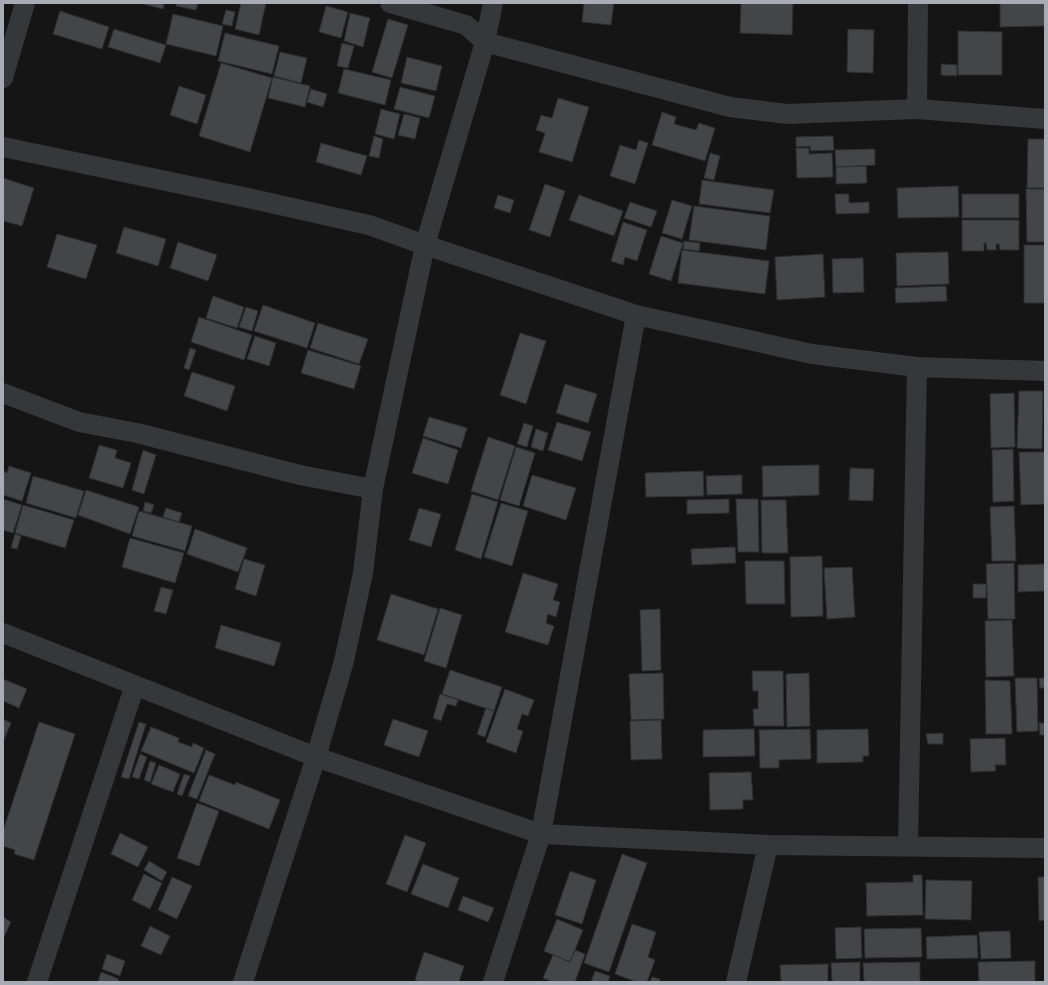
<svg xmlns="http://www.w3.org/2000/svg" width="1048" height="985" viewBox="0 0 1048 985" font-family="Montserrat,sans-serif">
<style>
.building{fill:#444549;stroke:#2f2f32}
.lines{fill:none;stroke-linecap:round;stroke-linejoin:round}
.street{stroke:#36373b;stroke-width:20}
</style>
<rect width="100%" height="100%" fill="#151516"/>
<path class="building" d="M139 3H164L163 9Z
M177 3H198L196 10 176 6Z
M241 3H266L259 35 235 29Z
M584 3H614L611 25 582 22Z
M741 3H793L792 35 740 33Z
M1000 3H1045V26L1000 27Z
M326 6 348 12 341 38 319 32Z
M226 10 235 12 232 26 222 24Z
M60 11 109 27 102 49 53 34Z
M350 13 370 18 363 47 344 41Z
M173 14 223 26 216 56 166 44Z
M388 19 408 25 392 78 372 72Z
M114 29 166 45 160 63 108 47Z
M848 29 874 30 873 73 847 72Z
M958 31 1002 32V75H958Z
M225 33 279 46 272 74 218 61Z
M342 43 354 46 348 68 337 66Z
M280 52 307 58 301 83 274 76Z
M407 57 442 66 436 91 401 83Z
M221 63 272 78 250 152 199 136Z
M941 64 957 65V76L941 75Z
M344 69 391 80 385 105 338 93Z
M273 77 310 86 305 107 268 98Z
M179 86 206 95 197 124 170 115Z
M400 87 435 96 429 118 394 109Z
M311 89 327 94 323 107 307 102Z
M558 98 589 107 572 162 539 152 545 133 536 130 541 115 552 118Z
M381 109 400 114 394 139 375 134Z
M662 112 676 117 674 124 696 130 699 123 715 128 705 161 652 145Z
M404 114 420 118 415 139 398 135Z
M374 136 383 139 379 158 369 156Z
M833 136 834 150 811 151 810 146 796 147V137Z
M1028 139H1045V188H1027Z
M639 140 648 143 635 184 610 176 620 145 636 150Z
M321 143 367 156 361 175 316 162Z
M796 148H809V154L832 153 833 177 797 178Z
M875 149V165L836 167 835 150Z
M710 153 720 156 714 180 704 178Z
M866 166 867 183 836 184V167Z
M3 178 34 188 22 226 3 221Z
M702 180 774 190 770 213 699 204Z
M545 184 565 191 550 237 529 230Z
M958 186 959 217 898 218 897 188Z
M1026 189H1045V242H1027Z
M835 194H849V203L869 202V213L836 214Z
M962 194H1019V218H962Z
M498 195 514 200 510 213 494 208Z
M579 195 623 211 614 236 569 220Z
M672 200 692 206 682 239 662 233Z
M630 202 657 211 651 227 624 218Z
M694 206 770 216 766 250 689 240Z
M962 220H1019V250H1000L999 244H996V250H987L986 243H984V251H962Z
M623 222 647 230 637 261 625 257 623 265 611 261Z
M124 227 166 239 158 266 116 253Z
M57 234 97 245 86 279 47 267Z
M661 236 683 243 671 281 649 274Z
M684 241 700 243 699 251 683 249Z
M178 242 217 255 208 281 170 268Z
M1024 245H1045V303H1024Z
M682 250 769 261 765 294 678 283Z
M948 252 949 284 897 286 896 253Z
M823 254 825 297 777 300 775 257Z
M863 258 864 292 833 293 832 259Z
M946 286 947 301 896 303 895 288Z
M213 296 244 307 237 328 206 318Z
M263 305 315 323 307 348 254 331Z
M246 307 258 311 252 331 239 327Z
M199 317 252 335 244 360 191 342Z
M318 323 368 339 359 364 310 348Z
M520 333 546 341 526 404 500 395Z
M255 336 276 343 269 366 247 359Z
M190 348 196 350 189 370 184 368Z
M308 350 361 366 354 389 301 373Z
M192 372 235 386 227 411 184 396Z
M565 384 597 394 588 423 556 413Z
M1019 391H1043L1042 449 1017 448Z
M1014 393 1015 447 991 448 990 394Z
M429 417 467 428 461 448 423 436Z
M557 422 591 432 582 461 548 450Z
M524 423 533 426 527 447 517 444Z
M536 429 548 433 543 451 531 447Z
M488 437 515 446 498 500 471 491Z
M423 438 458 450 448 484 412 473Z
M99 445 117 450 115 458 131 463 123 488 89 478Z
M516 447 535 453 519 506 500 500Z
M1013 449 1014 501 993 502 992 450Z
M143 450 156 455 144 494 132 490Z
M1019 452H1045V504L1021 505Z
M819 465V495L763 497 762 466Z
M9 466 31 473 22 501 3 495V471L7 473Z
M850 468 874 469 873 501 849 500Z
M703 471 704 496 646 497 645 473Z
M532 475 576 488 566 520 523 506Z
M742 475V494L707 495 706 476Z
M33 476 84 491 76 518 26 503Z
M86 490 139 507 130 534 78 515Z
M472 494 498 502 481 559 455 550Z
M3 499 22 505 13 533 3 530Z
M729 499V513L687 514V500Z
M736 499H758L759 552H738Z
M761 500H786L788 553H762Z
M145 502 154 505 151 513 143 511Z
M501 503 528 511 512 566 484 557Z
M23 505 74 520 65 548 15 533Z
M1014 506 1016 561H992L990 507Z
M166 508 182 513 179 522 163 517Z
M419 508 441 514 431 547 409 540Z
M139 511 192 526 185 551 132 536Z
M195 529 247 548 238 572 187 554Z
M15 534 21 536 17 549 11 548Z
M130 538 184 553 175 583 122 567Z
M735 547 736 563 692 565 691 549Z
M822 556 823 616 791 617 790 557Z
M244 559 265 565 256 596 235 589Z
M745 561H784L785 604H746Z
M1014 563 1015 619H988L986 564Z
M1045 564V591L1018 592V565Z
M852 567 855 617 827 619 824 568Z
M523 573 558 584 553 600 560 602 556 617 548 614 546 623 554 626 548 645 505 632Z
M973 584H986V598H973Z
M161 587 173 590 166 614 154 611Z
M391 594 438 609 424 655 377 640Z
M440 608 462 615 446 668 424 661Z
M660 609 661 670 642 671 640 610Z
M1012 620 1014 676 986 677 985 621Z
M221 625 281 643 274 666 215 648Z
M450 670 502 687 494 711 442 694Z
M752 671H783L784 726H754L753 709H758V691H753Z
M663 673 664 719 631 720 629 674Z
M809 673 810 726 787 727 786 674Z
M1015 678H1037L1038 731 1017 732Z
M1039 678H1045V688H1040Z
M3 679 27 689 19 708 3 701Z
M985 680 1010 681 1012 734H986Z
M505 689 534 700 528 716 522 714 517 729 523 731 516 753 486 742Z
M440 694 458 700 456 706 447 704 441 721 433 718Z
M486 708 494 711 485 737 477 734Z
M3 719 11 723 3 742Z
M393 719 428 731 419 757 384 745Z
M661 720 662 759 631 760 630 721Z
M39 722 75 734 34 860 14 854 15 850 3 846V831Z
M139 722 146 724 129 779 121 777Z
M1039 723H1045V735H1040Z
M151 727 179 738 178 742 192 747 193 743 204 748 194 773 141 751Z
M754 729 755 756 703 757V730Z
M810 729 811 759 779 760V768H760L759 730Z
M868 729 869 756H863V762L817 763V730Z
M943 733V744H928L926 734Z
M1005 738 1006 765H995L996 771 971 772 970 739Z
M206 750 215 754 197 799 188 796Z
M140 754 147 757 139 779 132 777Z
M150 761 156 763 150 782 144 780Z
M159 765 180 774 173 792 151 784Z
M751 772 753 800H743V809L710 810 709 773Z
M184 774 190 776 182 796 177 794Z
M209 775 235 785 236 782 280 800 269 829 199 801Z
M197 803 219 811 199 866 177 858Z
M120 833 148 847 138 867 111 854Z
M405 835 426 843 407 892 386 884Z
M622 854 647 863 609 972 584 963Z
M149 861 167 872 162 881 144 870Z
M423 864 459 878 448 908 411 894Z
M570 871 596 880 582 924 555 915Z
M144 874 162 883 150 909 132 900Z
M913 875H922L923 915 867 916 866 883 913 882Z
M172 877 192 886 177 919 158 910Z
M1038 877H1045V920L1039 921Z
M926 880 972 881 971 920 925 919Z
M463 896 494 908 488 922 458 910Z
M3 917 11 922 3 939Z
M557 919 583 930 570 962 544 951Z
M632 924 656 932 648 957 655 960 647 982H637L615 974Z
M150 926 170 936 161 955 141 946Z
M861 927 862 958 836 959 835 928Z
M921 928 922 957 865 958 864 929Z
M1010 931 1011 958 981 959 979 932Z
M977 935 978 958 927 959 926 937Z
M575 950 585 954 575 982H553L543 978 553 955 570 962Z
M424 952 464 966 459 982H422L415 980Z
M107 954 125 961 120 976 102 969Z
M1035 961V982H979L978 962Z
M860 962V982H832L831 963Z
M920 962V982H864L863 963Z
M828 964V982H781L780 965Z
M595 971 610 976 608 982H591Z
M101 972 119 979 118 982H98Z
M652 977 660 979 659 982H650Z"/>
<g class="lines">
<path class="street" d="M390 3 466 25 485 42 730 107 787 114 917 109 1045 119
M3 78 25 3
M917 109 918 3
M3 147 257 200 369 225 425 245 636 315 812 354 917 367 1045 371
M3 393 79 422 137 433 300 475 373 489
M3 633 316 757 541 834 768 845 1045 848
M908 846 917 367
M37 982 135 685
M243 982 316 757 344 661 363 573 373 489 425 245 485 42 493 3
M493 982 541 834 636 315
M736 982 768 845"/>
</g>
<rect width="1048" height="985" fill="none" stroke="#a8adb5" stroke-width="8"/>
</svg>
